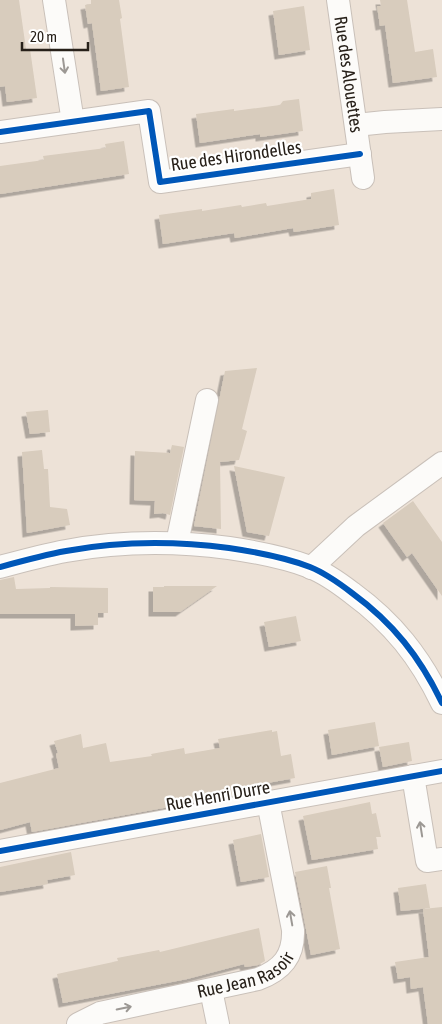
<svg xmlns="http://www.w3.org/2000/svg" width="442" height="1024" viewBox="0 0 442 1024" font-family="'Asap Condensed',sans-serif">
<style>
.building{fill:#d8ccbd;filter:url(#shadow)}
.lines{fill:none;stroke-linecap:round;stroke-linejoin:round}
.minor-casing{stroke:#c9c0b9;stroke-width:24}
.minor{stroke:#fcfbf9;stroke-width:22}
.cycleway-casing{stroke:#fff;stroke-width:9}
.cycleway{stroke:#0057b8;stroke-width:6}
.oneway{stroke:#9c9894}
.labels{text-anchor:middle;stroke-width:4.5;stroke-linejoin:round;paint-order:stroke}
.street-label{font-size:18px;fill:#272019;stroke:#fff}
</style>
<defs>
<filter id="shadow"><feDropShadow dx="-4.5" dy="4.5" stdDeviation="0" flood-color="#0004"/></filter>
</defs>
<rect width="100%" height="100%" fill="#ede2d7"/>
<path class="building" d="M0 0H19L26 49H30L37 98 7 102 5 86 0 87Z
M91 0H119L122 18 120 19 129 87 101 91 92 23 88 24 85 5 91 4Z
M380 0H407L415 52 433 49 437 77 393 83 385 25 380 26 377 6H381Z
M304 6 310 50 279 55 273 11Z
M299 99 303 131 260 137V134L200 143 196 114 234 109V111L280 105 283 101Z
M124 141 129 174 0 194V166L44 160 43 156 106 148 105 144Z
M334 189 339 225 294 232 293 228 235 238 234 233 163 244 159 215 202 209V211L241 205 242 207 266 203 267 206 311 199V193Z
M257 368 242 429 247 431 239 460 220 462 221 529 194 526 225 371Z
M48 410 50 432 30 434 26 412Z
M172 445 184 447 170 515 163 513 154 514 155 501 134 500 135 451 170 453Z
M42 450 44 469H48L50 507 67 509 70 525 27 533 22 452Z
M234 466 285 477 269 536 247 532Z
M413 501 442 542V596L412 553 407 557 383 523Z
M14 577 16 589 50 588V587L108 588V613H98V625L75 626V614H0V580Z
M164 586H217L180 612H153V587H164Z
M296 616 301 641 269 647 264 622Z
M375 722 379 746 332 755 328 730Z
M272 730V732L277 731 281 756 291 754 295 778 267 783 268 789 32 832 30 822 0 830V783L59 768 56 754 58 753 54 741 81 734 83 748 106 743 110 762 152 756 151 754 184 748 185 754 220 748 218 739Z
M409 742 412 761 383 767 379 747Z
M370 802 372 814 376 813 381 837H376L378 849 312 860 303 816Z
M261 834 269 877 241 882 233 840Z
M71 852 75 875 47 880 48 884 0 892V867Z
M327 866 331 888H329L340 949 311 955 295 872Z
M426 884 430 908 401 911 398 888Z
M442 907V1024H428L423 987 411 989 410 977 398 979 395 962 429 957 423 909Z
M259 928 265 961 258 965 245 967 244 964 187 979 63 1003 57 974 118 961 117 958 159 950 160 952Z"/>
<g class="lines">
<defs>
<g id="minor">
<path d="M54 0 73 122"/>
<path id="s1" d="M338 0 363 178"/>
<path d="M356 125 385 122 442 119"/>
<path d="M0 132 149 111 160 182 360 154"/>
<path d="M177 543 207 400"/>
<path d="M0 567C22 561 44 555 66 551 120 541 175 541 229 548 256 552 284 557 310 567 325 573 339 583 352 593 393 623 420 657 442 703"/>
<path d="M311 568 356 526 442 463"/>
<path d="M413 776 427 861 442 859"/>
<path d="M0 851 442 771"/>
<path d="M211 990 218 1024"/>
<path id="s2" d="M78 1024 100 1013 258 979C282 970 294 956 293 930L268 802"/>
</g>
</defs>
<use href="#minor" class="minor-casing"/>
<use href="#minor" class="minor"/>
<defs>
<path id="cycleway" d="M0 132 149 111 160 182 360 154
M0 567C22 561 44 555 66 551 120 541 175 541 229 548 256 552 284 557 310 567 325 573 339 583 352 593 393 623 420 657 442 703
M0 851 442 771"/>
</defs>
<use href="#cycleway" class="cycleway-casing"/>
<use href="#cycleway" class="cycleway"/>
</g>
<defs><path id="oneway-shaft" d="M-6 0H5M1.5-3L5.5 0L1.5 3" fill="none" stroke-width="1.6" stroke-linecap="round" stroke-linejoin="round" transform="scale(1.25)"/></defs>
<g class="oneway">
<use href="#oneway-shaft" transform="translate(64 66) rotate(82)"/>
<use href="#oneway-shaft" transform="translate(421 829) rotate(-99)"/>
<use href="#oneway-shaft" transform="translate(291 918) rotate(-100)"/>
<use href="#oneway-shaft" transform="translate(124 1008) rotate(-12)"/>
</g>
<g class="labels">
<g class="street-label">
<text dy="6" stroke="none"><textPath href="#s1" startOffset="75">Rue des Alouettes</textPath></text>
<text transform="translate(236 156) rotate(-8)" y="6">Rue des Hirondelles</text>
<text transform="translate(218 796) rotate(-10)" y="6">Rue Henri Durre</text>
<text dy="6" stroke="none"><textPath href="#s2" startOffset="176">Rue Jean Rasoir</textPath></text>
</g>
</g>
<path d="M22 42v8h66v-8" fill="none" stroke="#272019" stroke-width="2.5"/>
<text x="30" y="42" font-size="15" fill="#272019" stroke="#ffffff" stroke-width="4" paint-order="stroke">20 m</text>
</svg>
